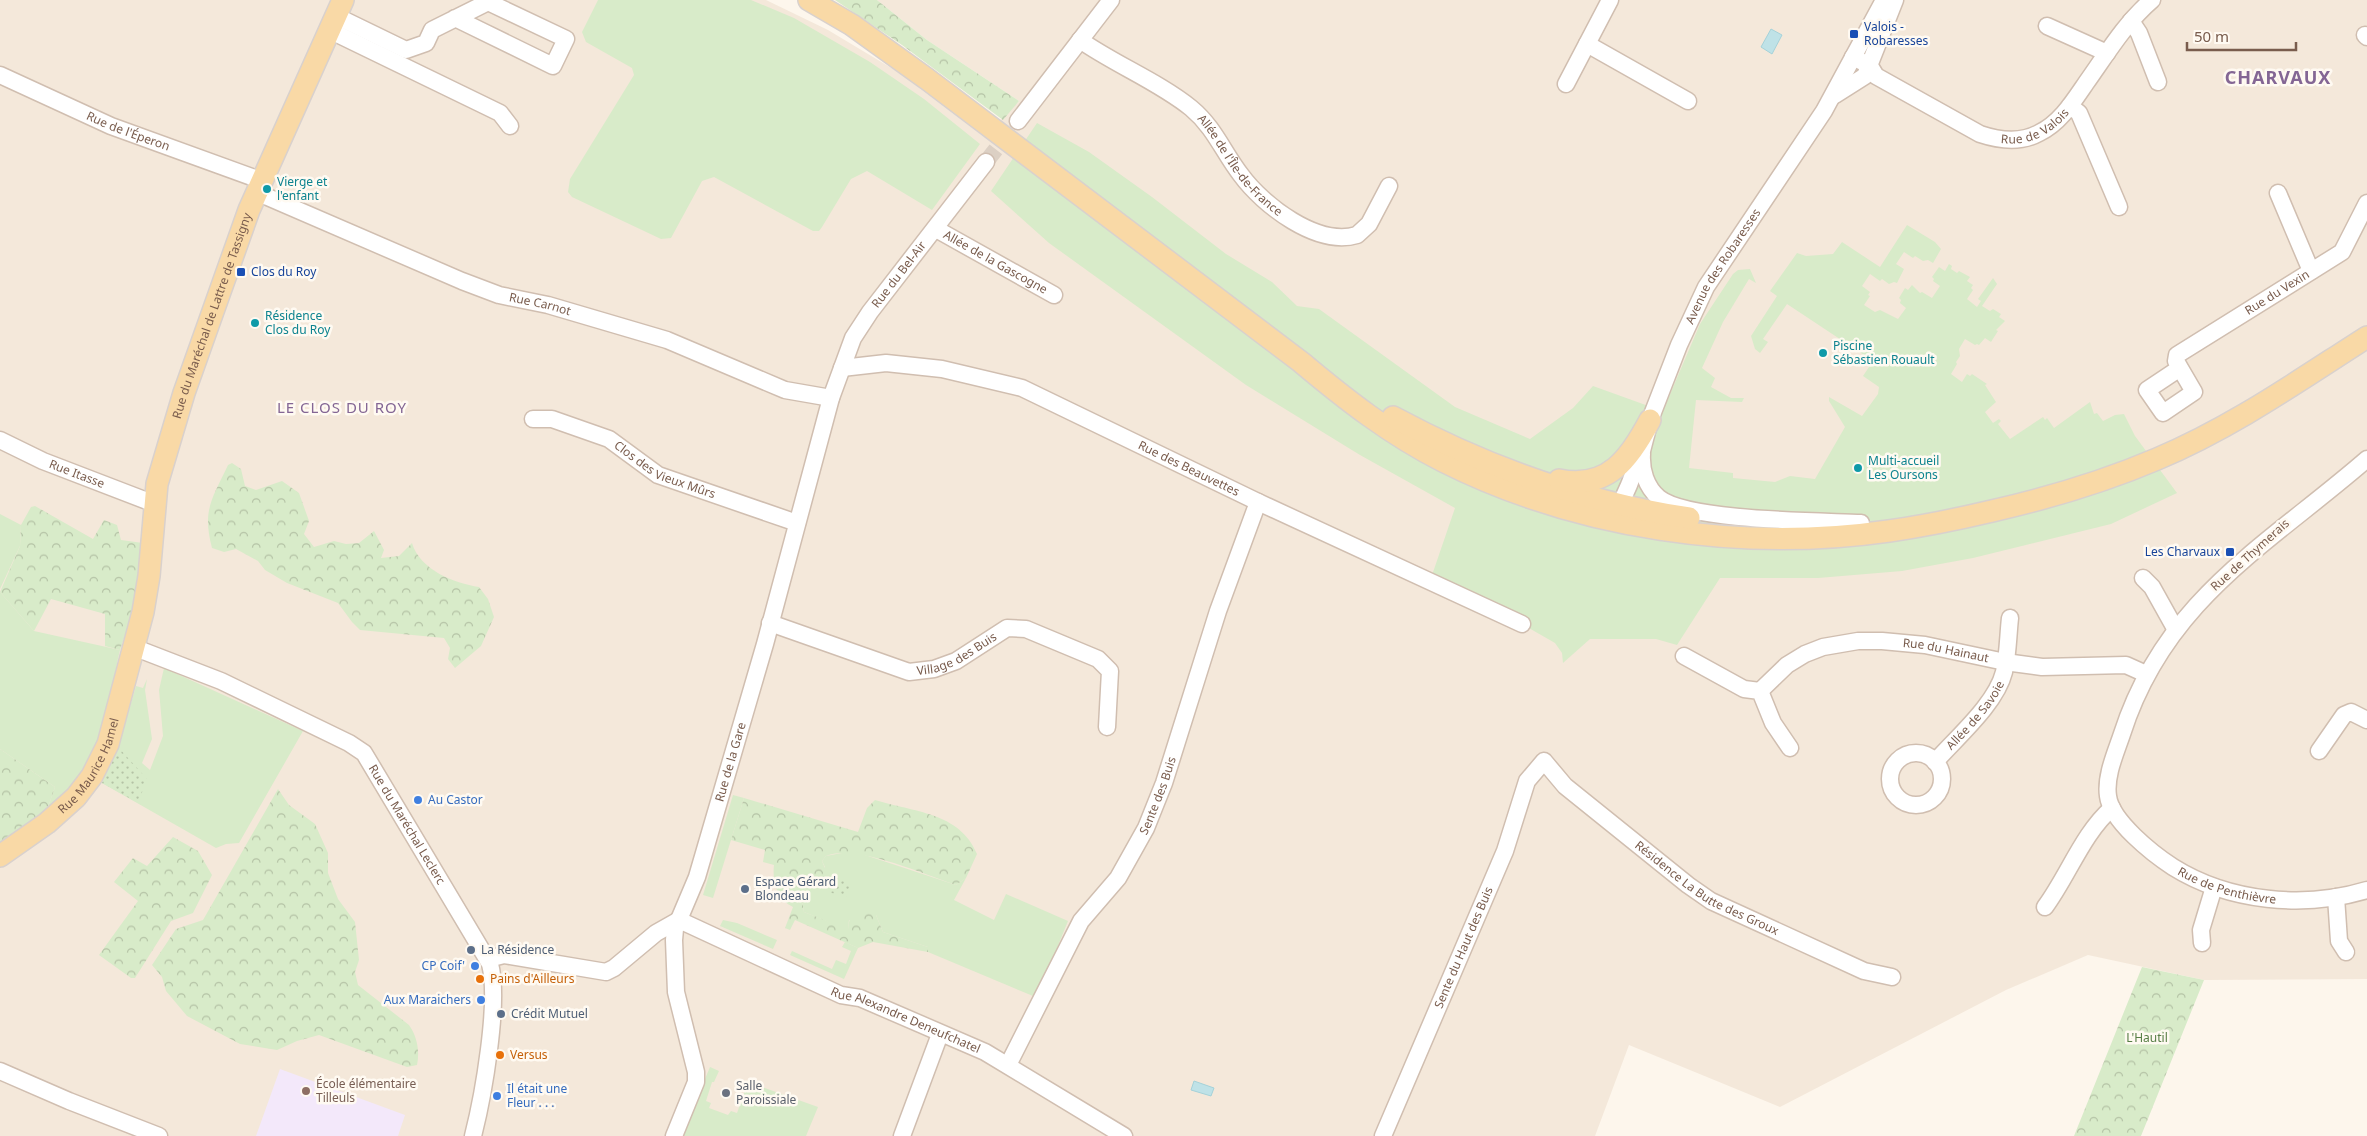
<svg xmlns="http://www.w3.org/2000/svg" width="2367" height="1136" viewBox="0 0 2367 1136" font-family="'Noto Sans',sans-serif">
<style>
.residential{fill:#f4e8da}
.education{fill:#f3e8fa}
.grass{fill:#d8ebc9}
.forest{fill:url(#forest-crowns)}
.park{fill:url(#park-dots)}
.water{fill:#bfe2e7;stroke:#a5d2d9}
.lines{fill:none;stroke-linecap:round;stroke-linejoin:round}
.minor-tunnel{stroke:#dcd0c4;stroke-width:16;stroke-dasharray:16 8;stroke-linecap:butt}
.minor-casing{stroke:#d0beb0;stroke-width:19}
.major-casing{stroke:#d9d1cd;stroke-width:24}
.minor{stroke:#fff;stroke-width:16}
.major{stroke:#f9d9a6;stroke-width:21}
.transit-dot{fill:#1a4fb4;stroke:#fffaf2;stroke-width:2}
.culture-dot{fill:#0f9aa8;stroke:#fffaf2;stroke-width:2}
.shop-dot{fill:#3f7fe0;stroke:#fffaf2;stroke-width:2}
.service-dot{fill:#5c6f8a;stroke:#fffaf2;stroke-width:2}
.food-dot{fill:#e8710a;stroke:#fffaf2;stroke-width:2}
.education-dot{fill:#8d6e63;stroke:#fffaf2;stroke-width:2}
.worship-dot{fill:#6b7280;stroke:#fffaf2;stroke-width:2}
.labels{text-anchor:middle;stroke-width:5;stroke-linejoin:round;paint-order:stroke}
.transit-label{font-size:12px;fill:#164399;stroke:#fffaf2;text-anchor:start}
.street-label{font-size:12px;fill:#795c4d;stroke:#fffaf2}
.culture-label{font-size:12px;fill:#0d838f;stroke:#fffaf2;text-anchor:start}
.shop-label{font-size:12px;fill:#366cbe;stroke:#fffaf2;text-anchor:start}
.service-label{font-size:12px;fill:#4e5e75;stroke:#fffaf2;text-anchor:start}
.food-label{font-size:12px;fill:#c56008;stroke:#fffaf2;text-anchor:start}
.park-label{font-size:12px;fill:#577e45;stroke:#fffaf2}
.education-label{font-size:12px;fill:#785e54;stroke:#fffaf2;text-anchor:start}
.worship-label{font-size:12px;fill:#5b616d;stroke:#fffaf2;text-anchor:start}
.quarter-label{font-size:15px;letter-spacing:1px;fill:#846694;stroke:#fffaf2}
.district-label{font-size:18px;font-weight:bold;letter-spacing:1px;fill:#846694;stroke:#fffaf2}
</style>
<defs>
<pattern id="forest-crowns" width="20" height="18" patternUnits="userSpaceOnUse" patternTransform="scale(1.25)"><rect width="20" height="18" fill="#d8ebc9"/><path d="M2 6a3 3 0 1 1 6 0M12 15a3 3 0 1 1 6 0" fill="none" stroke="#b4c2a5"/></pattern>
<pattern id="park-dots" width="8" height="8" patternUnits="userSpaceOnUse" patternTransform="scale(1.25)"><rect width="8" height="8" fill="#d8ebc9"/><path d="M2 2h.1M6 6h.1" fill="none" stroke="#b4c2a5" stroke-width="1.8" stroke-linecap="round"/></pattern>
</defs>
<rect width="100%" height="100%" fill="#fdf6ec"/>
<path class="residential" d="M0 0H766L828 30 898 72 984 137 1019 101 927 40 877 0H2367V979L2204 980 2088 955 2006 990 1780 1107 1629 1045 1595 1136H0Z"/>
<path class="education" d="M280 1069 405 1115 398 1136H256Z"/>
<path class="grass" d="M598 0H751L794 18 870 62 924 99 980 144 932 210 867 171 851 179 822 227 819 231H813L714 177 702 181 671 238 661 239 572 197 568 192 570 179 634 75 632 68 586 42 582 32Z
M1037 123 1089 152 1152 197 1226 254 1272 282 1297 306 1319 309 1455 407 1530 439 1573 408 1593 386 1654 408 1665 406 1700 324 1733 274 1738 270 1750 269 1756 283 1749 279 1723 322 1702 368 1715 378 1711 387 1731 398H1744L1742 402 1696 400 1689 468 1733 473V478L1775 482 1790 476 1815 479 1845 427 1829 401V397L1862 416 1878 394 1879 387 1863 376 1873 361 1787 304 1763 339 1768 342 1760 353 1755 349 1751 336 1777 296 1770 291 1797 253 1806 256 1833 254 1842 242 1880 267 1907 225 1935 242 1941 249 1933 263 1928 260 1923 261 1915 256 1913 258 1904 252 1896 264 1904 269 1897 283 1894 282 1889 284 1882 279 1880 281 1870 274 1862 286 1870 292 1868 295 1870 296 1864 305 1875 312 1880 310 1898 319 1906 308 1900 303 1901 300 1899 298 1905 288 1908 290 1912 285 1920 293 1922 292 1932 298 1940 286 1933 281 1934 279 1932 277 1939 267 1945 271 1949 264 1952 266 1951 269 1957 273 1959 271 1970 277 1967 281 1973 285 1971 288 1973 290 1967 299 1977 307 1981 301 1978 299 1993 278 1997 284 1982 306 1990 311 1993 309 2001 314 1999 317 2005 321 1996 330 1998 331 1991 342 1985 338 1979 345 1977 344 1975 345 1965 339 1959 349 1960 356 1956 362 1957 364 1951 374 1962 382 1967 374 1970 376 1972 374 1987 384 1985 385 1996 402 1985 412 1993 423 1999 419 2001 421 1998 424 2010 439 2043 417 2045 420 2047 418 2054 428 2090 402 2094 414 2097 413 2103 421 2115 415 2124 414 2135 436 2177 493 2111 524 1973 558 1902 571 1818 578H1720L1677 645 1656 639H1590L1563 663 1562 653 1555 643 1522 624 1430 581 1455 508 1360 455 1246 385 1049 243 991 191Z
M0 514 21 525 20 546 0 589Z
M0 592 34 631 120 650C112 683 108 724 94 755 84 777 64 794 47 810L55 787 0 749Z
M164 668 303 731 239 843 226 844 216 848 102 783 118 747 136 686 143 688 147 679 145 690 152 739 142 763 150 770 163 736 159 690Z
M733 795 744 798 713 898 703 895Z
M847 852 859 853 956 885 966 878 954 900 994 920 1006 894 1068 921 1055 953 1033 996 928 952V947L883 932 876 915 849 920 848 930 804 912 801 894 811 883 818 881 825 867 822 861 826 856Z
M723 920 737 923 777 940 773 949 720 926Z
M845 942 858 948 844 979 790 955 792 951 832 969 836 960 846 964 851 951 842 947Z
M710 1067 719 1071 714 1082H712L706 1101 711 1103 709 1108 728 1115 731 1111 737 1113 748 1082 818 1107 806 1136H681Z"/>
<path class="forest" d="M835 0H877L927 40 1019 101 1003 120 902 45Z
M232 463 241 469 245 486 256 490 282 481 299 493 309 521 304 534 314 547 334 541 346 544 359 543 374 531 384 550 381 558 399 556 412 543C420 570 454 583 479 587L488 599 494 617 481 646 455 668 448 659 450 648 444 638 360 630 352 622 338 603 287 583 265 570 258 561 236 549 224 552 212 548C202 510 212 499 228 465Z
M35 506 93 539 104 520 117 525 121 540 143 543 136 603 120 650 105 646V614L51 599 34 631 0 592 20 546 21 525 31 507Z
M0 749 55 787 47 810 0 846Z
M278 789 289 805 315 824 328 853V873L338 899 355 922 359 960 355 972 358 985 409 1025C417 1036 420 1051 417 1065L407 1067 319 1035 297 1041 277 1050 240 1044 187 1016 166 991 162 977 152 965 176 929 203 920Z
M744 798 858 832 867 808 875 800C913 812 960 812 977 854L966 878 956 885C926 875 854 843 826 856L822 861 827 873 825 879 811 883 801 894 804 912 848 929C850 916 851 909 866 907L876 915 883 932 928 947V952L873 942 858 948 795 920 790 930 785 928 793 907C777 900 772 882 774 865L763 862 765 850 731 840Z
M173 837 198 851 212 875 193 913 171 921 135 978H131L99 955 138 901 114 882 133 858 147 866Z
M2142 967 2204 980 2141 1136H2074Z"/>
<path class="park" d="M118 747 147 779 138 803 102 783Z
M837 878 852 885 845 899 830 892Z"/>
<path class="water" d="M1771 29 1782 35 1772 54 1761 47Z
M1194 1081 1214 1088 1211 1096 1191 1090Z"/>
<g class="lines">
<path class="minor-tunnel" d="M986 162 1018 121"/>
<defs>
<g id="minor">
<path d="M336 16 406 50 426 43 432 30 488 2 566 39 553 66 455 18"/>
<path d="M2131 21 2139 33 2158 82"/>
<path d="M2047 26 2107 53"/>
<path d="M329 30 500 113 510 126"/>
<path d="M2365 35 2367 37"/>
<path id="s1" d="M1080 40C1114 64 1159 82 1191 108 1215 128 1223 152 1241 175 1263 205 1317 247 1357 235L1369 224 1389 186"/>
<path d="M1587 44 1688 101"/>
<path id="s2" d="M1853 57 1870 66 1876 76 1980 134C1998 140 2021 143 2039 133 2060 123 2073 102 2086 83 2106 55 2125 23 2152 0"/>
<path id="s3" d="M0 75 111 126 260 180"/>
<path d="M1566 84 1610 0"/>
<path d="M1835 95 1865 76 1895 0"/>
<path d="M2070 106 2079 113 2119 207"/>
<path d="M1018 121 1111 0"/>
<path id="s4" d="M256 192 462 281 499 295 548 305 667 340 785 390 831 398"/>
<path d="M2278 193 2311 271"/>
<path id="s5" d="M936 229 1054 295"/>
<path id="s6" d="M842 368 886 363 942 369 1022 388 1258 502 1522 624"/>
<path id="s7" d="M2180 368 2147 390 2163 413 2194 392 2180 368 2176 361 2177 355 2342 252 2367 203"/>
<path id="s8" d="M533 419H552L609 439 658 475 797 523"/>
<path id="s9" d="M0 440 43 461 155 504"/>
<path d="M1642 454C1641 470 1646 487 1659 498 1688 521 1820 521 1861 523"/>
<path id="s10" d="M2367 459C2268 545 2165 599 2122 734 2116 752 2105 776 2108 796 2111 821 2153 854 2173 867 2229 902 2304 909 2367 890"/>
<path id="s11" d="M1613 512 1620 505 1629 485 1642 451 1650 420 1679 345 1706 287 1824 111 1884 0"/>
<path d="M2143 578 2152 587 2176 630"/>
<path id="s12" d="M770 623 909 672 934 669 956 661 1007 628 1026 629 1098 659 1110 671 1107 727"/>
<path id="s13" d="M133 647 221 681 349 743 364 753 490 964C500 1002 483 1097 473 1136"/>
<path d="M1684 656 1744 689 1760 691 1773 723 1790 748"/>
<path id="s14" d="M1760 691 1787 665 1805 654 1823 647 1858 641H1882L1925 645 2005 662 2042 667 2126 665 2146 674"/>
<path d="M2319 751 2344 715 2351 712 2367 720"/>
<circle cx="1916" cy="779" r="26"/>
<path id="s15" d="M1935 762C1957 737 1996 704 2004 672 2008 655 2008 636 2010 618"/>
<path d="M2336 897 2339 941 2346 952"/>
<path d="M2045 907C2068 876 2083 833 2112 808"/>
<path id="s16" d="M679 920 841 995 860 998 985 1052 1124 1136"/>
<path d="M2202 943 2201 930 2214 887"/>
<path d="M488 959 504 955 606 972 614 968 656 933 679 920"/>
<path id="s17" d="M1008 1065 1081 921 1118 878 1146 828 1164 783 1218 611 1258 502"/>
<path d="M0 1071 69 1101 159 1136"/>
<path id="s18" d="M674 1136 696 1082V1072L676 992 674 940 675 929 697 877 765 644 831 398 853 338 870 312 986 162"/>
<path d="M902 1136 940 1034"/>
<path id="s19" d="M1383 1136 1505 851 1527 781 1544 761 1565 786 1688 885 1711 901 1864 971 1892 977"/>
</g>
<g id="major">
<path d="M809 0 852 25 927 79 1301 362C1345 399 1391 435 1443 461 1578 529 1741 552 1889 531 1924 526 1958 519 1992 511 2049 498 2103 482 2157 459 2233 427 2298 381 2367 337"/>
<path d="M1393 417C1486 467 1583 502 1689 518"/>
<path d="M1559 480C1608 490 1630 458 1650 420"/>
<path id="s20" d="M0 856 47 823 76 797 92 776 108 744 143 612 149 576 157 484 184 393 249 210 343 0"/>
</g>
</defs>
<use href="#minor" class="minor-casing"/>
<use href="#major" class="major-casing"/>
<use href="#minor" class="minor"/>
<use href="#major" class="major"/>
</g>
<g class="transit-dot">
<rect x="1849" y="29" width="10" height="10" rx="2.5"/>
<rect x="236" y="267" width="10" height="10" rx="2.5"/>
<rect x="2225" y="547" width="10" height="10" rx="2.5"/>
</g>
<g class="culture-dot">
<circle cx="267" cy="189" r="5"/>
<circle cx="255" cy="323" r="5"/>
<circle cx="1823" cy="353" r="5"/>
<circle cx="1858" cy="468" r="5"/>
</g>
<g class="shop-dot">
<circle cx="418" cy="800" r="5"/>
<circle cx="475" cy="966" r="5"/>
<circle cx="481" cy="1000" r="5"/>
<circle cx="497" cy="1096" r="5"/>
</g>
<g class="service-dot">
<circle cx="745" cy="889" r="5"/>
<circle cx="471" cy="950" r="5"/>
<circle cx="501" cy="1014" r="5"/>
</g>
<g class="food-dot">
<circle cx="480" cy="979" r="5"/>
<circle cx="500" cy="1055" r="5"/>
</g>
<circle class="education-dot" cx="306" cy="1091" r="5"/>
<circle class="worship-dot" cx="726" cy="1093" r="5"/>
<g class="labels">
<g class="transit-label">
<text x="1864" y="31">Valois -<tspan x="1864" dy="14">Robaresses</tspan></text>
<text x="251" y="276">Clos du Roy</text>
<text x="2220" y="556" text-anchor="end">Les Charvaux</text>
</g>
<g class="street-label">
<text dy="4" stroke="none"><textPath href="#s2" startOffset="209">Rue de Valois</textPath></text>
<text dy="4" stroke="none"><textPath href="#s3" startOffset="140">Rue de l'Éperon</textPath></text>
<text dy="4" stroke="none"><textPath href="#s1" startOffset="206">Allée de l'Île-de-France</textPath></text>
<text dy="4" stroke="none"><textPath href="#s5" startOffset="68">Allée de la Gascogne</textPath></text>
<text dy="4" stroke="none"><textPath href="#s11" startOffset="271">Avenue des Robaresses</textPath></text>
<text dy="4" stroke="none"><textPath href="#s18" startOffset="910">Rue du Bel-Air</textPath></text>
<text dy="4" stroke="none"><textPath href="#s7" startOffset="265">Rue du Vexin</textPath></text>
<text dy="4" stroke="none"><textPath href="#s4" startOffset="306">Rue Carnot</textPath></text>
<text dy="4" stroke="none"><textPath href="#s20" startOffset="601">Rue du Maréchal de Lattre de Tassigny</textPath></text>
<text dy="4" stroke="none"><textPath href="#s6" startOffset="368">Rue des Beauvettes</textPath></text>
<text dy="4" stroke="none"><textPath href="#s8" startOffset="144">Clos des Vieux Mûrs</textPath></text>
<text dy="4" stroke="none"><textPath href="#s9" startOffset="84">Rue Itasse</textPath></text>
<text transform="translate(2250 555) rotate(-42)" y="4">Rue de Thymerais</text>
<text dy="4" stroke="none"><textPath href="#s14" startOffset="202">Rue du Hainaut</textPath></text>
<text dy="4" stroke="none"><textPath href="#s12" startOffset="199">Village des Buis</textPath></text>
<text dy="4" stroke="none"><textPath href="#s15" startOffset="62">Allée de Savoie</textPath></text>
<text dy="4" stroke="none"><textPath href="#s18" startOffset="390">Rue de la Gare</textPath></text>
<text dy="4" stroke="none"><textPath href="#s20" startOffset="130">Rue Maurice Hamel</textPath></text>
<text dy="4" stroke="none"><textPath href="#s17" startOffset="310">Sente des Buis</textPath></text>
<text dy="4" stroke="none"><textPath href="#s13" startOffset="338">Rue du Maréchal Leclerc</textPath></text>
<text dy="4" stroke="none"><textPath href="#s10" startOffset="595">Rue de Penthièvre</textPath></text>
<text dy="4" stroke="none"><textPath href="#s19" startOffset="618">Résidence La Butte des Groux</textPath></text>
<text dy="4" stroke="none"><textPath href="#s19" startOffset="205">Sente du Haut des Buis</textPath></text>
<text dy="4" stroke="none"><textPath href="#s16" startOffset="248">Rue Alexandre Deneufchatel</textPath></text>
</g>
<g class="culture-label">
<text x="277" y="186">Vierge et<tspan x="277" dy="14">l'enfant</tspan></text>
<text x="265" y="320">Résidence<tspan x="265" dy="14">Clos du Roy</tspan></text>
<text x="1833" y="350">Piscine<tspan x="1833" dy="14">Sébastien Rouault</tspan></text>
<text x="1868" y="465">Multi-accueil<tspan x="1868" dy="14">Les Oursons</tspan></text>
</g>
<g class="shop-label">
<text x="428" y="804">Au Castor</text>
<text x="465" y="970" text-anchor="end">CP Coif'</text>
<text x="471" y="1004" text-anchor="end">Aux Maraichers</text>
<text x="507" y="1093">Il était une<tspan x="507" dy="14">Fleur . . .</tspan></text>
</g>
<g class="service-label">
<text x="755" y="886">Espace Gérard<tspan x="755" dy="14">Blondeau</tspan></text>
<text x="481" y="954">La Résidence</text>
<text x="511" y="1018">Crédit Mutuel</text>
</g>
<g class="food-label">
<text x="490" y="983">Pains d'Ailleurs</text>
<text x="510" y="1059">Versus</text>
</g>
<g class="park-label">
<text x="2147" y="1042">L'Hautil</text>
</g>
<g class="education-label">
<text x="316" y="1088">École élémentaire<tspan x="316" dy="14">Tilleuls</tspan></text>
</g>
<g class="worship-label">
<text x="736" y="1090">Salle<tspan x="736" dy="14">Paroissiale</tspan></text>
</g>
<g class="quarter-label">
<text x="342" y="413">LE CLOS DU ROY</text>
</g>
<g class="district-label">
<text x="2278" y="84">CHARVAUX</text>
</g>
</g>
<path d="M2187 42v8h109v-8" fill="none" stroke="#795c4d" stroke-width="2.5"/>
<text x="2194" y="42" font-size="15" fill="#795c4d" stroke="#fffaf2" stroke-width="4" paint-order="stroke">50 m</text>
</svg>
